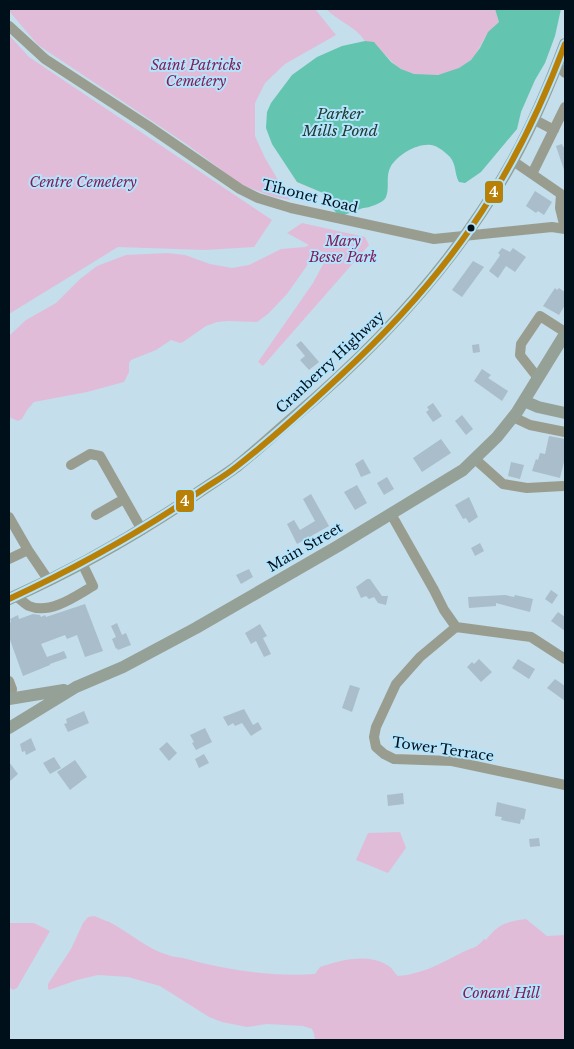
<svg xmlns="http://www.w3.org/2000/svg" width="574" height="1049" viewBox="0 0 574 1049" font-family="'Libre Baskerville',serif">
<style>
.green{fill:#e1bcd9}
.water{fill:#63c5af}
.building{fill:#aabdcb}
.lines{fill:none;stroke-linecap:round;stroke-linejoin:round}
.minor{stroke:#999d90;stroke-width:10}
.major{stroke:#95a097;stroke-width:12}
.bus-1-casing{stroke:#b3e4fc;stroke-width:10}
.bus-1{stroke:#b98007;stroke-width:6}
.bus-dot{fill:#00101b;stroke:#b3e4fc;stroke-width:2}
.labels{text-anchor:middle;stroke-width:4;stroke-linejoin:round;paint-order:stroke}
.park-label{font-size:14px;font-style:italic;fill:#821d58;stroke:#b3e4fc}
.street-label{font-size:14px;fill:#00101b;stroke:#b3e4fc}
.water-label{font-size:15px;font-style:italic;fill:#213c33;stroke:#b3e4fc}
.line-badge{stroke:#b3e4fc;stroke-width:2}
.badge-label{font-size:14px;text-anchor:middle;font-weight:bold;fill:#fff}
</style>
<rect width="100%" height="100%" fill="#c4deeb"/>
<path class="green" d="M9 9H315L336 35 285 64 265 83 255 103V136L265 158 290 200 271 196 242 185 185 143 38 45 9 11Z
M326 9H495L499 22C496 26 491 29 488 33 482 41 479 51 472 59 453 77 418 82 397 66 385 57 379 43 365 41 355 26 338 21 326 9Z
M9 35 29 57 272 220 254 247 205 250 118 247 9 314Z
M302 223 365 237 369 245 263 366 258 362 313 283 328 255 318 250 287 294 268 314 257 322 228 321 217 322 206 326 183 342 180 343 171 340 156 350 131 360 129 363V372L124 382 87 392 34 402 27 410 22 419 18 421 9 417V336L26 320 56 303 80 279 97 266 126 255 167 253 185 255 210 264 232 268 249 265 281 249 305 247 309 245 287 233Z
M400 832 406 848 388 873 356 860 368 833Z
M94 916C101 919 108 921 115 925 132 935 148 949 168 955 173 957 178 957 183 958 226 970 270 977 315 974L320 967C341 960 370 952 390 967 393 969 395 974 398 976 422 974 440 964 461 953 472 947 475 950 484 939L486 940C499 923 506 922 526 919L547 936 565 935V1040H315L314 1034 312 1029 303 1026 267 1024 247 1027 222 1022 209 1017 160 986 128 977 98 975 77 980 49 990 48 988V984L71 949 83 923 88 917Z
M9 923H34L50 931 17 988 13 990 9 987Z"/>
<path class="water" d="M495 9H561L555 36 545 63 535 80 521 112 517 129 481 172 465 183 459 182C454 173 457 166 450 157 445 152 438 146 431 145 417 143 398 155 391 166 385 176 390 187 386 197 384 203 368 208 363 208L344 215H338L330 205 326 196 323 193 297 182 272 144 266 128 267 112 271 103 292 75 317 57 342 46 365 41 374 42 391 62 401 69 414 74 438 75 459 68 471 60 480 48 488 32 499 22Z"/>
<path class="building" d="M562 144 563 147 565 146V170H564L556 146Z
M535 191 552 202 544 215 538 211 536 213 526 206Z
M502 248 510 252 513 248 526 257 515 272 506 266 498 278 489 271 499 257 500 255 498 253Z
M473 261 484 267 462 297 452 290Z
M555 288 557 290 559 288 565 292V305L559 315 543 306Z
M301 341 319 362 309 370 300 360 305 356 296 345Z
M479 344 480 352 473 353 472 345Z
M482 369 491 375 488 378 508 391 502 401 474 381Z
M433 403 442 416 433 422 426 412 429 410 427 407Z
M462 415 473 429 466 435 455 421Z
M549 436 565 439V458L560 478 532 471 536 459 538 460 540 453 545 454Z
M441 439 451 453 422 472 413 458Z
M363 459 371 473 361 477 355 464Z
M511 462 524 465 520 479 508 476Z
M387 477 394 489 384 495 377 483Z
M357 485 367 503 355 510 344 492Z
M311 494 329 526 297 544 287 524 294 520 300 530 315 521 303 499Z
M469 497 478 517 469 523 466 518 463 519 455 505Z
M480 543 484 551 475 556 471 548Z
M249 569 253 577 241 584 236 575Z
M367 579H370L382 596H388L386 605 378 603 374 597 369 599 366 596 361 598 356 587Z
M551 590 558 595 552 604 545 599Z
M505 595 514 597 515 595 533 599 530 612 496 603V606L469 608 468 597Z
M85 604 103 651 85 657 77 635 67 639 65 635 41 644 47 657 64 651 67 658 50 664V665L23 676 9 637V623L11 622 10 619 18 615 19 619 33 614 40 615 41 617 45 615 46 617Z
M558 612 565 617V631L551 621Z
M117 623 122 635 126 633 131 645 118 650 117 648 116 649 112 639 116 637 111 626Z
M260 624 267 636 263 638 271 654 264 657 256 641 251 644 245 633Z
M479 659 492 672 481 682 467 667 472 662 474 664Z
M518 659 535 669 529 679 512 668Z
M555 679 565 686V701L547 688Z
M350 685 360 688 352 712 342 708Z
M244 709 253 725 258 722 262 729 251 736 242 723 235 726 233 723 228 726 223 717Z
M84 711 89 723 68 732 64 724 67 723 66 719Z
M205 728 212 742 196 750 192 743 194 742 190 735Z
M31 738 36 750 26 755 25 751 22 752 20 744Z
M167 742 177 753 169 761 159 749Z
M204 754 209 763 199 768 195 759Z
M54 757 61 768 50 774 43 763Z
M75 760 87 777 70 790 57 772Z
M9 762 18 774 9 782Z
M403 793 404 804 388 806 387 795Z
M497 802 526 809 524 820 521 819 520 824 501 820 502 817 495 816Z
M539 838 540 846 530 847 529 839Z"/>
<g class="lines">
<path class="minor" d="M9 26 45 59 148 126 240 189 258 198 291 208 434 239 552 227 565 229
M557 65 565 73
M533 119 554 130
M513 161 561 194 560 208 565 228
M532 174 565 107
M538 378 520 355 521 344 540 316 565 332
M513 417 530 425 565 432
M475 459 503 484 527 488 563 486
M71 465 90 454 100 456 142 530
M391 514 434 590 444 610 456 627
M96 515 124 499
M9 517 28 550
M9 559 28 550 49 581
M16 596C20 599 25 604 29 606 50 615 76 596 93 586L82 563
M565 659 531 637 456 627 420 657 396 684 376 727 374 737 376 747 384 754 394 759 452 761 565 785
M9 681 12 689 11 699"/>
<path class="major" d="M524 401 538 407 565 413
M9 599C72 571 132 537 189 499 204 488 221 478 236 467 256 451 275 433 294 417 380 344 458 260 512 162 533 124 550 84 565 44
M9 699 64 690
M9 728 76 687 123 667 196 628 338 546 463 470 497 437 517 412 565 334"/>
<defs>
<path id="bus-1" d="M9 599C76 568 139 533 199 492 212 483 225 476 236 467 272 439 307 407 340 376 397 323 450 264 491 197 521 149 545 97 565 44"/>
</defs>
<use href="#bus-1" class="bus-1-casing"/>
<use href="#bus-1" class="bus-1"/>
</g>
<circle class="bus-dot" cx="471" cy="228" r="4.5"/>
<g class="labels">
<g class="park-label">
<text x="196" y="70">Saint Patricks<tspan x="196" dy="16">Cemetery</tspan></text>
<text x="83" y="187">Centre Cemetery</text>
<text x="343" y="246">Mary<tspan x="343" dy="16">Besse Park</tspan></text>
<text x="501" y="998">Conant Hill</text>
</g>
<g class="street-label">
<text transform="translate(310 196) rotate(14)" y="5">Tihonet Road</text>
<text transform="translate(330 362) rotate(-43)" y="5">Cranberry Highway</text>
<text transform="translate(305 547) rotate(-30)" y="5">Main Street</text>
<text transform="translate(443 749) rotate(8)" y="5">Tower Terrace</text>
</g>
<g class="water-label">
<text x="340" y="119">Parker<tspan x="340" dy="17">Mills Pond</tspan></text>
</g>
</g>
<g class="line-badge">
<rect x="484" y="180" width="20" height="24" rx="5" fill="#b98007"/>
<rect x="175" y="489" width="20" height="24" rx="5" fill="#b98007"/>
</g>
<g class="badge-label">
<text x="494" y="197">4</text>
<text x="185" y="506">4</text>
</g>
<rect width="574" height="1049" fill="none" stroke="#00101b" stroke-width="20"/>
</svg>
